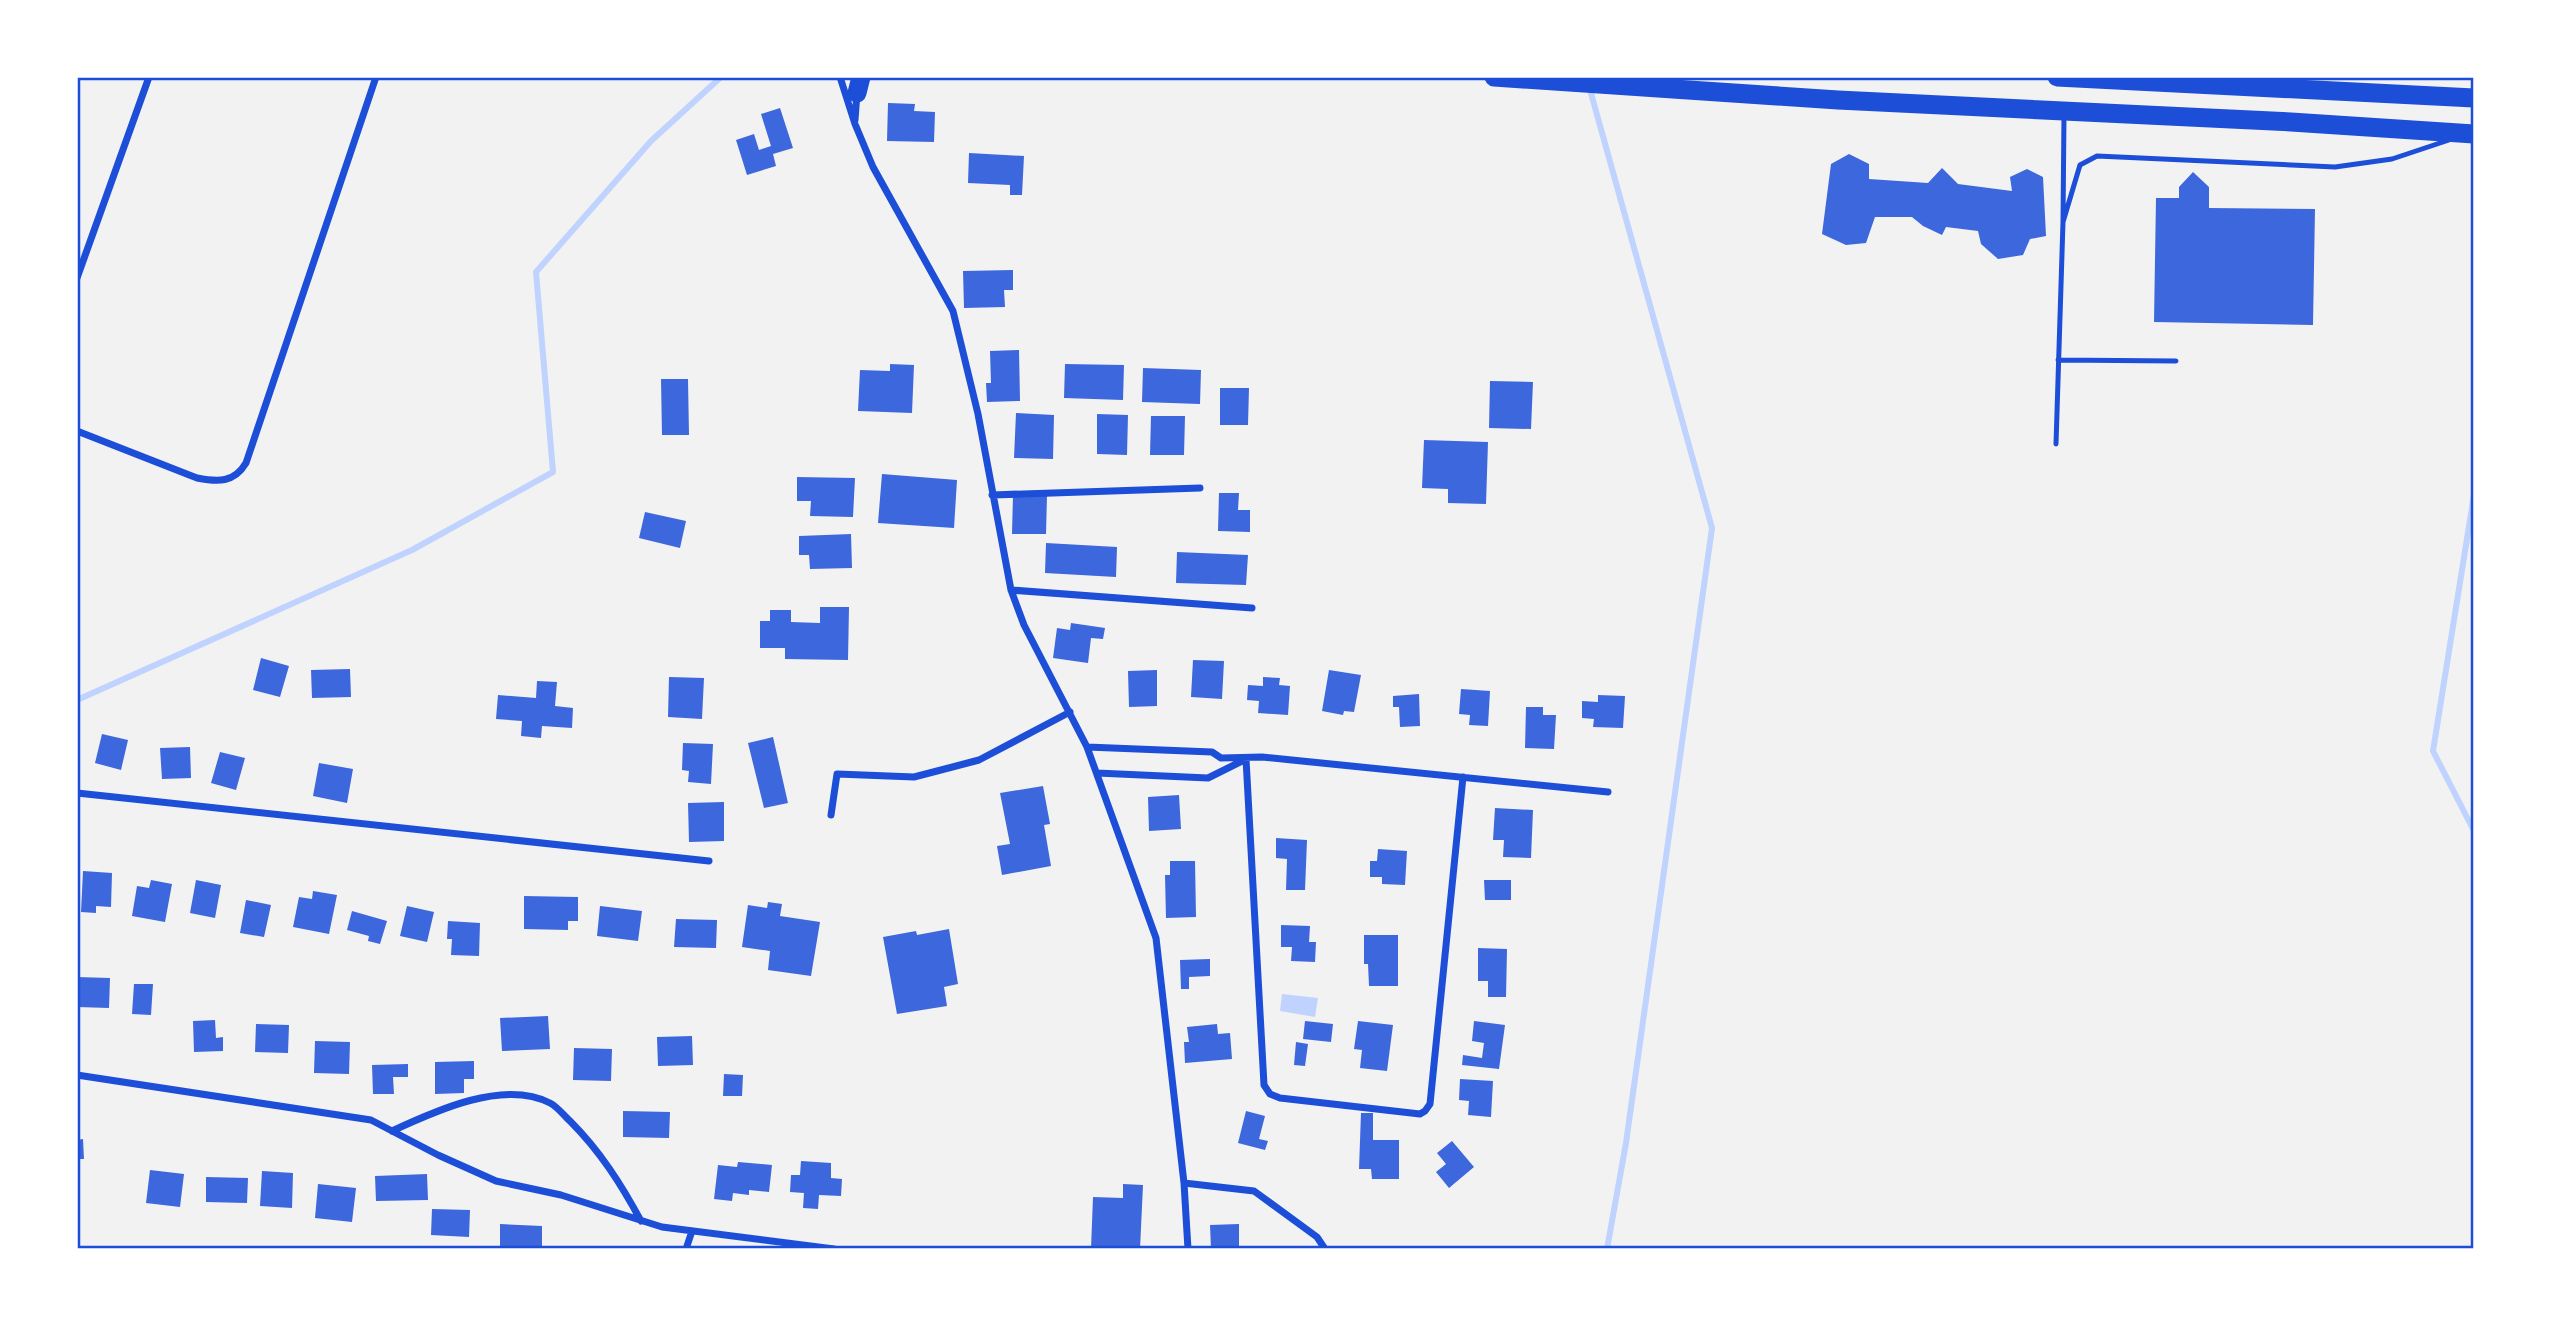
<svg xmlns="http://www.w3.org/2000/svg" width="2551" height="1326" viewBox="0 0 2551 1326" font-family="'Archivo Narrow',sans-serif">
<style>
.water{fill:#bfd3fe}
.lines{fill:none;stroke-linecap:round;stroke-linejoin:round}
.stream{stroke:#bfd3fe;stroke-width:6}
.building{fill:#3d67dc}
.service{stroke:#1d4ed8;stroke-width:5}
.minor{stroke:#1d4ed8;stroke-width:7}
.trunk{stroke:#1d4ed8;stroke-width:19}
.neatline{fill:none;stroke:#1d4ed8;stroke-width:2.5}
</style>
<rect width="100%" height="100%" fill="#f2f2f2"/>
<path class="water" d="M1282 994 1318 998 1315 1017 1280 1011Z"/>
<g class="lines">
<path class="stream" d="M1589 86 1712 528 1626 1143 1607 1249
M2474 495 2433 751 2474 831
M77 700 412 550 553 472 536 272 651 141 721 77"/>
</g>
<path class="building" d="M888 103 915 104 914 111 935 112 934 142 887 141Z
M780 108 793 148 773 154 776 166 747 175 736 140 754 134 759 150 771 146 761 114Z
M969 153 1024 156 1022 195H1010V185L968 183Z
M1849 154 1869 164V179L1928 183 1942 168 1958 184 2012 191 2010 177 2027 169 2043 177 2046 236 2030 239 2023 255 1998 259 1981 244 1978 231 1946 227 1942 235 1923 226 1912 217H1875L1866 243 1846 245 1822 234 1831 164Z
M2193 172 2209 187V208L2315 209 2313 325 2154 322 2156 198H2179V187Z
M1013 270V290H1004L1005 307 964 308 963 271Z
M1019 350 1020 401 987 402 986 383H991L990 351Z
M890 364 914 365 912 413 858 411 860 370 890 371Z
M1065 364 1124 365 1123 400 1064 398Z
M1143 368 1201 370 1200 404 1142 402Z
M661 379H688L689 435H662Z
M1490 381 1533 382 1531 429 1489 428Z
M1220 388H1249L1248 425H1220Z
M1016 413 1054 415 1053 459 1014 458Z
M1097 414 1128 415 1127 455 1097 454Z
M1151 416H1185L1184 455H1150Z
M1424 440 1488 442 1486 504 1448 503V489L1422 488Z
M882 474 957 480 954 528 878 523Z
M797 477 855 478 853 517 810 516 811 501H797Z
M1219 493H1239L1238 510H1250V532L1218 531Z
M1013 495 1047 496 1046 534H1012Z
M645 512 686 521 680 548 639 538Z
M851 534 852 568 810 569 809 555H799V536Z
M1046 543 1117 547 1116 577 1045 573Z
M1177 552 1248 555 1246 585 1176 583Z
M820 607H849L848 660 785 659V648H760V621H770V610H791V622L820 623Z
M1071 623 1105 628 1103 639 1091 638 1088 663 1053 658 1057 628 1070 630Z
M261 658 289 666 280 697 253 690Z
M1193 660 1224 661 1222 699 1191 697Z
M350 669 351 697 312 698 311 670Z
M1157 670V706L1129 707 1128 671Z
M1329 670 1361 675 1354 712 1344 711 1343 715 1322 711Z
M669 677 704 678 702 719 668 717Z
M1263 677 1280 678 1279 685 1290 686 1288 715 1258 713 1259 701 1247 700 1248 685 1263 686Z
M537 681 557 682 555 706 573 708 572 728 542 726 541 738 521 736 522 721 496 719 498 695 536 698Z
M1461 689 1490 691 1488 726 1469 725 1470 715 1459 714Z
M1419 694 1420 726 1400 727 1399 707H1393V696Z
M1598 695 1625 696 1623 728 1593 727 1594 719 1582 718V701L1598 702Z
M1526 707H1543V715H1556L1554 749 1525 748Z
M102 734 128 740 121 770 95 763Z
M773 737 788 803 764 808 748 743Z
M683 743 713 744 711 784 688 782 689 771 682 770Z
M190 747 191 778 162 779 160 748Z
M220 752 245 758 236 790 211 783Z
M319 763 353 769 347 803 313 796Z
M1043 786 1050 824 1044 825 1051 866 1002 875 997 846 1010 844 1000 793Z
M1179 795 1181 829 1149 831 1148 797Z
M724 802V841L689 842 688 803Z
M1495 808 1533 810 1531 858 1503 857 1504 840H1493Z
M1276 838 1307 840 1305 890H1286L1287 859 1276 858Z
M1378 849 1407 851 1405 885 1382 884V877H1370V861H1377Z
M1170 861H1195L1196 917 1166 918 1165 875H1170Z
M83 871 112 873 111 907 96 906V913L81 912Z
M151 880 172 884 165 922 132 916 137 886 149 888Z
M196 880 221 885 215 918 190 913Z
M1484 880H1511V900H1485Z
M313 891 337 895 329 934 293 927 299 897 312 899Z
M524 896 578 897V921H568V930L524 929Z
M246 900 271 905 264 937 240 933Z
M768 902 782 904 780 916 820 922 811 976 768 970 770 951 742 947 748 905 767 908Z
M407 906 434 912 427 942 400 936Z
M600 906 642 911 638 941 597 936Z
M352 911 387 921 380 944 368 941 369 936 347 930Z
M676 919 717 920 716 948 674 947Z
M448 921 480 923 479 956 451 955 452 939H447Z
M1281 925 1310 926 1309 942H1316L1315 962 1291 961 1292 947H1281Z
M949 929 958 984 944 987 947 1006 897 1014 883 937 916 931 917 935Z
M1364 935H1398V986H1369L1368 964H1364Z
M1478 948 1507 949 1506 997H1488V981H1478Z
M1210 959V976L1189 977V989H1181L1180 960Z
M77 977 110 978 109 1008 77 1007Z
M134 984H153L151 1015 132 1014Z
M548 1016 550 1049 502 1051 500 1018Z
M215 1020 216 1038 223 1037V1051L194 1052 193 1021Z
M1305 1021 1333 1024 1331 1042 1303 1039Z
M1358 1021 1393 1025 1387 1071 1360 1068 1362 1050 1354 1049Z
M1474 1021 1505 1025 1499 1069 1462 1065 1463 1055 1482 1058 1484 1043 1472 1041Z
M256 1024 289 1025 288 1053 255 1052Z
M1217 1024 1218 1034 1230 1033 1232 1059 1185 1063 1184 1042H1189L1187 1027Z
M692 1036 693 1065 658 1066 657 1037Z
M315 1041 350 1042 349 1074 314 1073Z
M1296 1042 1308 1044 1305 1066 1294 1065Z
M574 1048 612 1049 611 1081 573 1080Z
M474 1061V1079H464V1093L435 1094V1062Z
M408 1064V1077H393L394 1094H373L372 1065Z
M724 1074 743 1075 742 1096H723Z
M1460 1079 1493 1081 1491 1117 1468 1115 1469 1101 1459 1100Z
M623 1111 670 1112 669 1138 623 1137Z
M1246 1111 1265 1116 1259 1139 1268 1141 1265 1150 1238 1143Z
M1361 1113H1373V1140H1399V1179H1372L1371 1169H1359Z
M83 1139 84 1159H77V1140Z
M1452 1141 1474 1167 1449 1188 1436 1172 1446 1164 1437 1153Z
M801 1161 831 1163V1178L842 1179 841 1196 819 1195 818 1209 803 1208 804 1193 790 1192 791 1175H800Z
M738 1162 772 1165 769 1192 749 1190V1195L733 1193 732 1201 714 1199 718 1165 737 1167Z
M150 1170 184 1174 180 1207 146 1203Z
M262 1171 293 1173 292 1208 260 1206Z
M427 1174 428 1200 376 1201 375 1176Z
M206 1177 248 1178 247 1203 206 1202Z
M318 1184 356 1188 352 1222 315 1218Z
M1123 1184 1143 1185 1140 1249H1091L1093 1197 1123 1198Z
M432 1209 470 1210 469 1237 431 1235Z
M500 1224 542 1226V1249H500Z
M1239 1224V1249H1211L1210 1225Z"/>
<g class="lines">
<path class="service" d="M2063 222 2080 165 2097 156 2335 167 2392 159 2449 140
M2058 360 2176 361
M2056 444 2063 222 2064 114"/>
<path class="minor" d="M840 77 855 124 873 167 953 311 978 414 1011 590 1024 625 1087 747 1156 938 1184 1183 1188 1249
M855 120 857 93
M77 278 149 77
M77 431 197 478C218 482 234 483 246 463L376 77
M992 495 1200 488
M1011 590 1252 608
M1087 747 1212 752 1221 758 1262 757 1608 792
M1097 773 1208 778 1246 759 1264 1085 1270 1094 1280 1098 1420 1114 1425 1111 1430 1104 1463 777
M77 793 709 861
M831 815 837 774 914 777 979 760 1070 712
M77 1075 371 1120 438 1155 496 1181 561 1195 662 1227 834 1249
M392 1131C435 1111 504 1079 550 1103 558 1107 564 1116 570 1121 600 1151 621 1184 641 1221
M1184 1183 1254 1191 1317 1237 1325 1249
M686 1249 692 1231"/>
<path class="trunk" d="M1494 77 1838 100 2291 122 2474 134
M2057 77 2474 98
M857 93 861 77"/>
</g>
<rect width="2551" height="1326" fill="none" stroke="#ffffff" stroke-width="158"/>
<rect x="79" y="79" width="2393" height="1168" class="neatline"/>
</svg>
